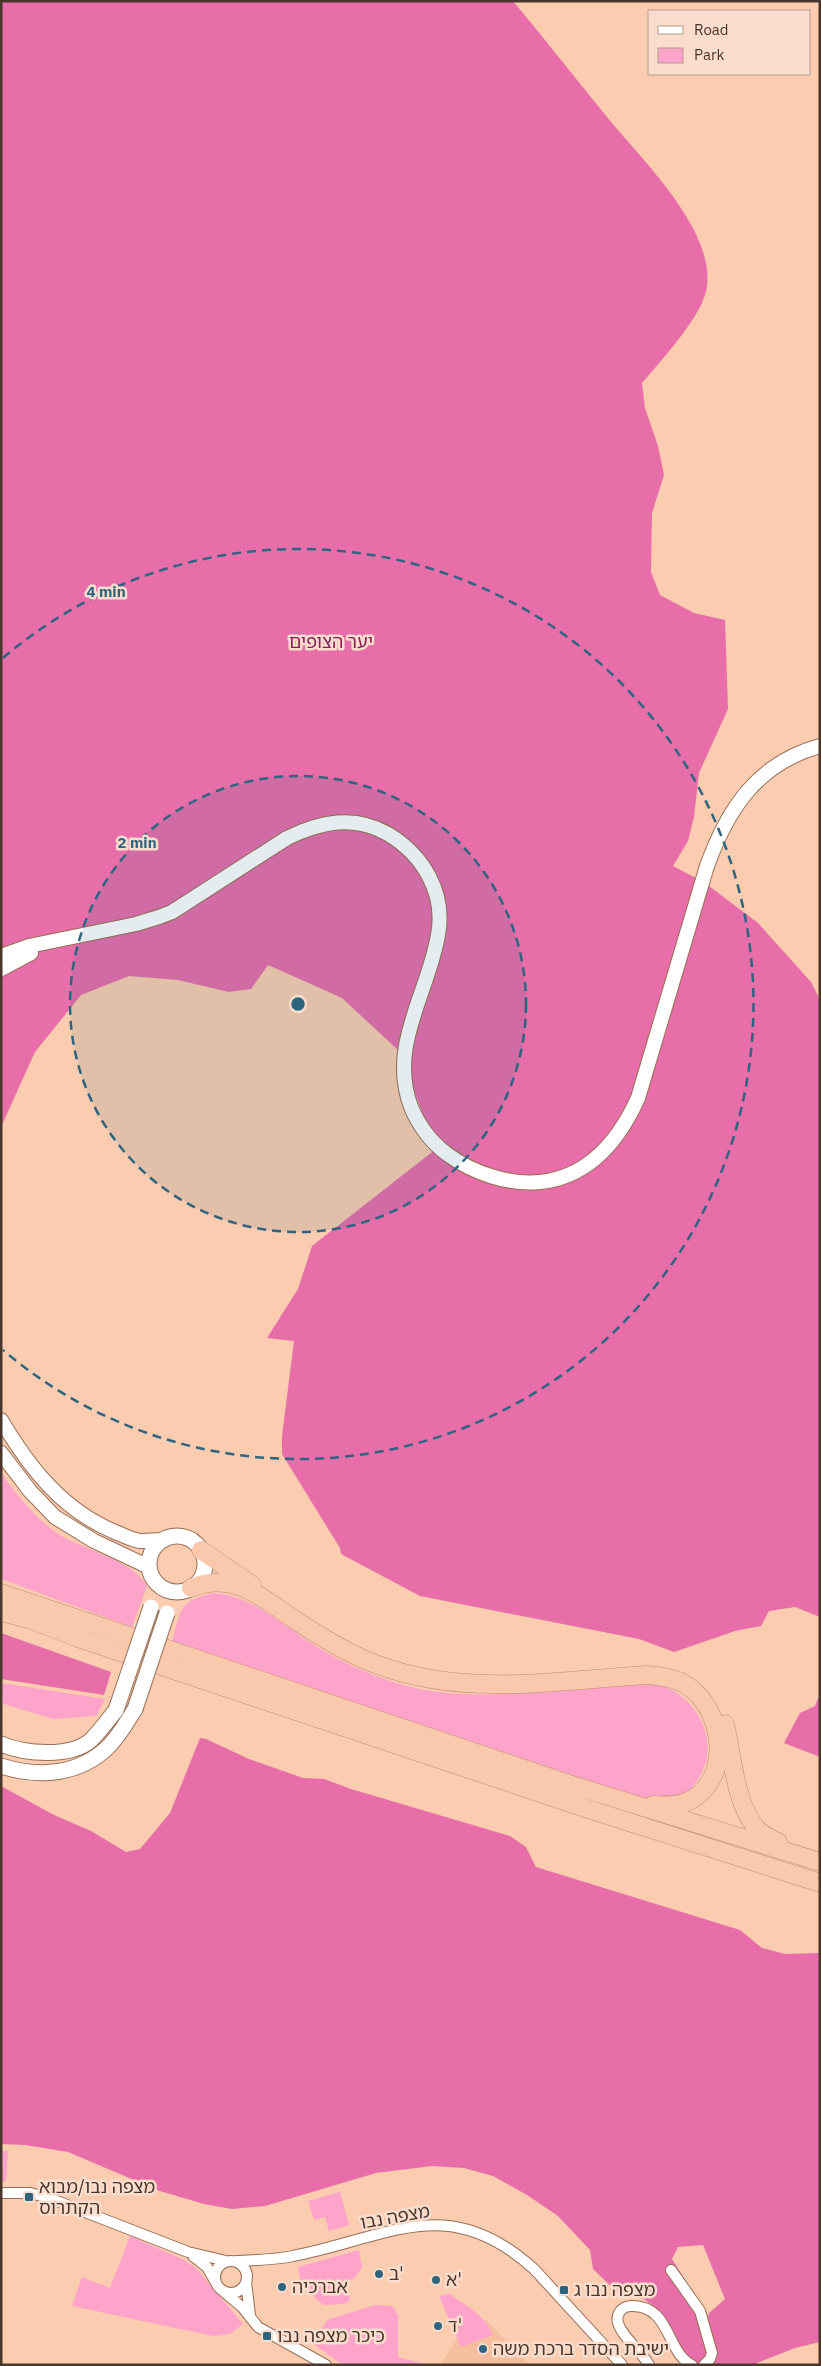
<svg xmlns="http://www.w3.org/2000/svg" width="821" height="2366" viewBox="0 0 821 2366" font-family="'IBM Plex Sans','Noto Sans Hebrew',sans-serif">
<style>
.built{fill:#f5bf9f}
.green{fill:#fea4cb}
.forest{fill:#e76ea9;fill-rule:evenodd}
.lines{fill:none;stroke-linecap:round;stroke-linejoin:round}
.minor-casing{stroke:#986e54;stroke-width:12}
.tertiary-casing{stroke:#986e54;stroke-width:16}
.secondary-casing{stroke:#986e54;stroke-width:17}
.trunk-casing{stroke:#bb8d71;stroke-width:19}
.minor{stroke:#fff;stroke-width:10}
.tertiary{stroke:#fff;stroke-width:14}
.secondary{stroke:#fff;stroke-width:15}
.trunk{stroke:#fac8ac;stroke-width:18}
.secondary-bridge-casing{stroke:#986e54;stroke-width:17;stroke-linecap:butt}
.secondary-bridge{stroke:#fff;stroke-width:15}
.ring{fill:none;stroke:#2d657f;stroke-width:2.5;stroke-dasharray:9 6}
.poi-dot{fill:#2d657f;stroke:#fbddcd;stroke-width:2}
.labels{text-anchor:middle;stroke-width:5;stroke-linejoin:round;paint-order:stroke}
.park-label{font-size:18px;fill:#8b1e5a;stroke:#fbddcd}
.poi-label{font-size:18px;fill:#49372b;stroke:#fbddcd;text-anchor:start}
.street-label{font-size:18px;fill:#49372b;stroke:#fbddcd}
.centre{fill:#2d657f;stroke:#fbddcd;stroke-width:2.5}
.ring-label{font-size:15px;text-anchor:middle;font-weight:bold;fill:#2d657f;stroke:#fbddcd;stroke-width:5;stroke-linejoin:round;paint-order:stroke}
</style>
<rect width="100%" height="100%" fill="#fbccb0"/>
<path class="built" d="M486 2320 530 2365H440L461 2333Z"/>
<path class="green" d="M1 1472C15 1494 34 1516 55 1532 81 1550 131 1558 147 1586L132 1627 1 1579Z
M213 1593C253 1595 286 1628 319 1648 352 1668 393 1685 431 1691 484 1699 537 1691 589 1687 613 1685 646 1677 668 1688 703 1704 721 1749 696 1782 692 1788 686 1795 679 1797 663 1802 647 1799 631 1795L172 1641C182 1609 177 1602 213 1593Z
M1 1683 105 1699 96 1716 53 1719 1 1703Z
M1 2151H8L6 2181 1 2182Z
M340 2192 349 2225 329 2231 325 2217 314 2220 308 2201Z
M130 2236 182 2259 196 2268 243 2324 230 2334 213 2336 72 2306 82 2277 110 2288Z
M359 2250 362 2268 353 2279 346 2282 350 2300 344 2304 323 2305 301 2284 298 2267Z
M450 2294C466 2306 485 2315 493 2335L461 2347 439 2296Z
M375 2305 392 2306 398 2315V2357L429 2365H343L313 2344 327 2320Z"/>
<path class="forest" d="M1 1H513C545 39 575 78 607 117 641 159 714 228 707 286 704 315 661 360 642 383L645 408 658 446 664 475 652 513 651 572 660 595 694 613 725 620 728 709 699 773 694 817 688 841 673 866 705 883 758 923 811 982 820 1000V1617L795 1607 769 1611 761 1626 735 1631 674 1652 639 1639 420 1596 341 1554 340 1548 282 1454V1436L294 1341 267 1338 298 1289 312 1246 436 1149 399 1051 342 998 268 965 251 989 229 992 178 980 129 976 81 995 35 1052 1 1127Z
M1 1633 111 1672 104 1695 1 1679Z
M820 1694V1757L784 1743 800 1713 815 1706Z
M200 1738 206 1739 249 1759 303 1778 324 1779 351 1789 510 1836 526 1847 536 1867 740 1930 762 1948 785 1954 820 1953V2342L795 2348 752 2365H699L688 2359 656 2308 644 2299 618 2293 593 2269 590 2250 558 2216 527 2195 493 2176 464 2168 432 2166 376 2173 265 2206 232 2209 204 2204 160 2191 68 2152 25 2145 1 2144V1786L54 1815 91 1831 126 1852 140 1849 170 1813ZM703 2245 725 2299 709 2313 708 2317 672 2259 678 2247Z"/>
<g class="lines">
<defs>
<path id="minor" d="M1 2193H30L49 2198 188 2252 226 2261
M193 2256 207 2267 215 2281
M215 2277a16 16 0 1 1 32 0a16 16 0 1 1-32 0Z
M236 2261C255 2260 275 2260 293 2256 390 2237 448 2191 534 2269L622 2365
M671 2270 700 2311 712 2353 710 2359 704 2365
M246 2282 250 2315
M223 2291 243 2308 258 2327 326 2365
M649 2365C643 2352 610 2328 619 2313 621 2309 626 2306 631 2306 671 2305 666 2353 692 2365"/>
<path id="tertiary" d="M1 956 29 946 136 924 159 917 172 912 287 838C320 822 354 814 388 834 423 855 446 893 438 935 428 994 388 1046 411 1107 419 1126 431 1142 447 1154 473 1173 508 1185 540 1182 589 1177 619 1140 638 1098L707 866C728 808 758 763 820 746
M1 969 31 953
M1 1420C29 1467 62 1510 115 1532 123 1535 132 1540 140 1541 148 1541 156 1540 164 1540
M1 1453 30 1491 55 1517 94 1541 147 1566 152 1576"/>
<path id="secondary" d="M149 1564a28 28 0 1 1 56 0a28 28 0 1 1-56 0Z
M1 1744C24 1754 71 1758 91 1740 100 1731 108 1720 116 1710
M1 1766C39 1778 79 1775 108 1747 119 1736 127 1722 135 1709"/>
<path id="trunk" d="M201 1550 252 1585
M191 1588C232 1571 261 1597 294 1619 316 1634 339 1648 363 1659 454 1699 551 1681 647 1675 659 1676 670 1677 681 1682 720 1701 734 1768 697 1796 685 1806 668 1806 653 1805
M1 1593 572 1785 820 1862
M1 1612 32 1620 78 1638 588 1809 820 1883
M725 1724C733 1757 734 1800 756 1828 762 1835 770 1838 778 1842"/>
</defs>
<use href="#minor" class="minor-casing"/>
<use href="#tertiary" class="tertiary-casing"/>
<use href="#secondary" class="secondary-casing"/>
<use href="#trunk" class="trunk-casing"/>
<use href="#minor" class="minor"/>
<use href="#tertiary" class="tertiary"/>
<use href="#secondary" class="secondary"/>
<use href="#trunk" class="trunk"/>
<defs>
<path id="secondary-bridge" d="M135 1709 167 1613
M116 1710 151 1607"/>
</defs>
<use href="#secondary-bridge" class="secondary-bridge-casing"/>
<use href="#secondary-bridge" class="secondary-bridge"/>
</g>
<circle cx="298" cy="1004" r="228" fill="#2d657f" fill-opacity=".12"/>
<g class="ring">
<circle cx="298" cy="1004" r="228"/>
<path d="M3 658A455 455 0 1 1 3 1350"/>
</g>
<g class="poi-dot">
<rect x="24" y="2192" width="10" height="10" rx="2.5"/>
<circle cx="379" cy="2274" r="5"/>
<circle cx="436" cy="2280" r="5"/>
<circle cx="282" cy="2287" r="5"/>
<rect x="559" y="2285" width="10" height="10" rx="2.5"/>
<circle cx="438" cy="2326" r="5"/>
<rect x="262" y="2331" width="10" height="10" rx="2.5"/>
<circle cx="483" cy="2349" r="5"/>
</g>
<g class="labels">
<g class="park-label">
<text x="331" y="648">יער הצופים</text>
</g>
<g class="poi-label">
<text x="39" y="2193">מצפה נבו/מבוא<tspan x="39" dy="21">הקתרוס</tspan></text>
<text x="389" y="2280">ב'</text>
<text x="446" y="2286">א'</text>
<text x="292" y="2293">אברכיה</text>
<text x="574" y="2296">מצפה נבו ג</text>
<text x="448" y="2332">ד'</text>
<text x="277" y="2342">כיכר מצפה נבו</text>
<text x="493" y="2355">ישיבת הסדר ברכת משה</text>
</g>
<g class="street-label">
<text transform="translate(395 2217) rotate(-10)" y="6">מצפה נבו</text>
</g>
</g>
<circle cx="298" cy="1004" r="8" class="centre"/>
<g class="ring-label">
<text x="106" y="597">4 min</text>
<text x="137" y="848">2 min</text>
</g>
<rect width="821" height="2366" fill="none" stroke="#49372b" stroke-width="5"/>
<rect x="648" y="10" width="162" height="65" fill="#fbddcd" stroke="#b49b8c"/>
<rect x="658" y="26" width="25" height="8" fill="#ffffff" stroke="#b49b8c"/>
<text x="694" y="35" font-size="15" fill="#49372b">Road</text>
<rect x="658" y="48" width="25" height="15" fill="#fea4cb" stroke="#b49b8c"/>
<text x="694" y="60" font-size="15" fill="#49372b">Park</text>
</svg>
